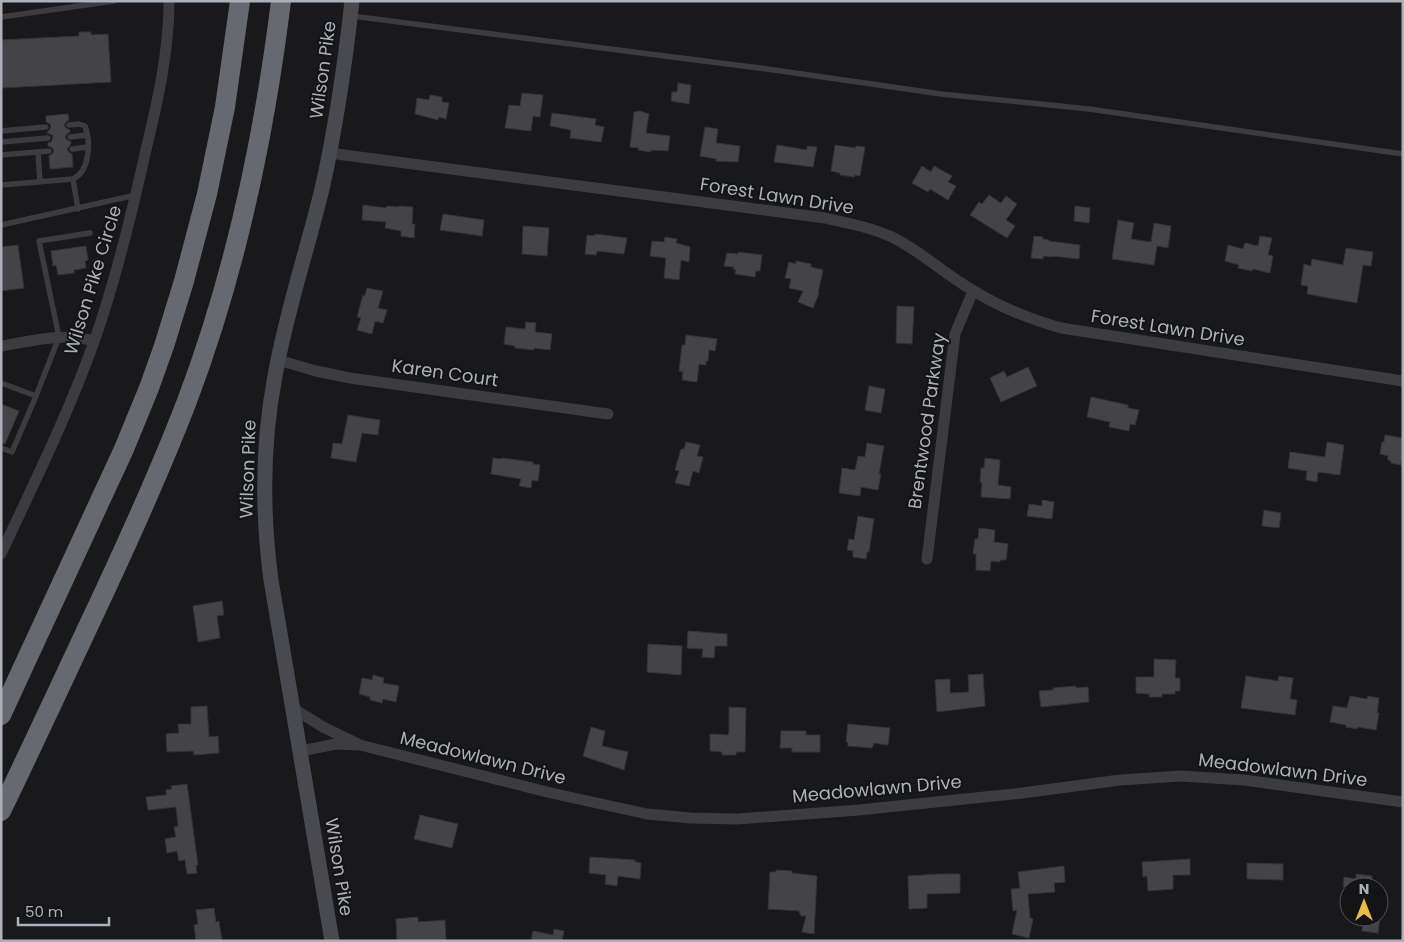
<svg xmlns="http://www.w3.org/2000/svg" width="1404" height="942" viewBox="0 0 1404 942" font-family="Poppins,sans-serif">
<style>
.building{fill:#444448;stroke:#343337}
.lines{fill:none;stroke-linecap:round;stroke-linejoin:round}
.lane{stroke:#3b3b40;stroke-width:5.5}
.street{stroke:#3b3b40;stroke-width:11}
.secondary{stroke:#494a50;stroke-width:15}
.highway{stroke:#676971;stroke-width:20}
.labels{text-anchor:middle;stroke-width:4;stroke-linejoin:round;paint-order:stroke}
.street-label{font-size:18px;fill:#acb0ba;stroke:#141416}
</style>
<rect width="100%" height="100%" fill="#19191b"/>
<path class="building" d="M79 32H91V35L108 34 111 82 1 88V40L79 36Z
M678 83 691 85 689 104 671 101 672 92H677Z
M522 93 543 95 540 117 533 116 531 131 505 128 509 105 520 106Z
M430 95 442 97V102L449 103 446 119 439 117 438 120 415 114 417 98 429 100Z
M640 111 649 114 646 133 670 136 668 151 651 150V152L638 150 639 148 630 147 634 112Z
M552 113 596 119 595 125 604 127 601 142 570 138 571 130 550 126Z
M68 114 69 120 66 122 64 125 66 128 70 130V132L67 134 65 137 67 140 71 142V144L67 149 69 152 72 154 73 167 50 169 49 156 53 153 54 150 51 147 48 146V143L51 142 53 138 52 135 47 133 51 127 50 124 46 122V116Z
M705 127 718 129 716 143 740 146 738 162 716 161V159L700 156Z
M777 145 807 150V146L817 147 813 167 774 162Z
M835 145 855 148 856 146 865 147 860 176 855 175 854 177 840 175V173L831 171Z
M922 166 931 172 934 166 952 176 948 182 956 186 948 200 930 189 928 192 912 183Z
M989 195 1001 203 1006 196 1017 204 1006 220 1015 226 1007 238 970 215 979 202 982 204Z
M363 205 386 208 387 206 399 207V206L413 207 412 224H415L414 238 401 236V231L385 228 386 222 362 220Z
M1075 206 1090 208 1089 223 1074 221Z
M443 214 484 220 482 236 440 230Z
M1118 220 1134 223 1131 239 1151 242 1154 223 1171 226 1168 248 1157 246 1154 265 1112 259Z
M523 226 549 228 547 256 522 254Z
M595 234 627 238 624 254 597 251 596 255 585 254 587 235 595 236Z
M1034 236 1043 237V239L1049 240V241L1080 245 1079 259 1052 256V257L1043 256V259L1031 258Z
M1260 236 1272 238 1268 255 1273 256 1270 273 1253 269 1252 271 1238 268 1239 265 1225 261 1228 245 1243 249 1245 243 1258 246Z
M665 237 677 239 676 243 690 247 689 262 681 260 679 280 664 278 666 258 650 256 652 241 664 242Z
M18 245 24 288 1 291V247Z
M86 246 88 260 85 261 86 268 74 270V273L58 275 56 265 53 266 51 251Z
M1346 248 1373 252 1371 266 1363 265 1357 303 1307 294 1308 286 1301 285 1304 264 1311 266 1312 259 1343 265Z
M738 252 762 255 760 271H756L755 277 735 274 736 270 733 269 734 267 724 266 727 253 738 254Z
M796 261 811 264V267L823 270 818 293H819L813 308 798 302 803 291 789 288 791 279 785 278 789 262 796 264Z
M367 288 383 291 378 308 387 310 383 323 375 321 372 334 357 330 361 318 357 317 363 295 365 296Z
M897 306 914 307 912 344 896 343Z
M526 322 536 323 535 331 536 332 552 334 550 350 534 348V350L515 348V346L504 344 506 327 525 329Z
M686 335 717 339 715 351 709 350 708 361H706V365L699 364 697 382 682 380 683 372 679 371 682 345H685Z
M1028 367 1037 386 1001 402 990 378 1004 371 1007 377Z
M869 386 885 389 881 413 865 410Z
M1091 397 1128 405V408L1139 410 1135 425 1130 424 1129 431 1109 427 1110 422 1087 417Z
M1 404 19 411 5 444 1 443Z
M348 415 380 420 378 435 362 433 356 462 331 458 333 443 342 444Z
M1385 435 1403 438V462H1401V465L1391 463V461L1388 460V456L1380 454 1382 442H1384Z
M686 442 700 445 697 456 703 457 699 473 693 471 689 486 675 483 679 471 675 470 681 449H684Z
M1327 442 1344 445 1340 475 1318 472 1317 482 1306 480 1307 471 1288 468 1290 452 1325 457Z
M867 443 884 446 879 474H881L878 490 861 487 860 496 839 493 842 468 855 470 858 456 865 457Z
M493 458 501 459 502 458 533 462V464L540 465 538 481 532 480 531 488 519 486 521 479 491 474Z
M985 458 1000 460 998 485 1011 487 1010 499 981 497 982 483 980 482 981 468H984Z
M1042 500 1054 502 1052 519 1027 516 1029 504 1042 506Z
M1264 510 1281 513 1279 528 1262 526Z
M858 516 874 519 869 552H867L866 559 853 557V551L847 550 849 539 854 540Z
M979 528 995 530 994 542 1008 544 1006 560H1000V562L991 561 990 571 976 570V554H973L975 539H978Z
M222 601 224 615 217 616 220 638 198 642 193 606Z
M688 631 727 634V646H715L714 658 702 657 703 649 687 648Z
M648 644 682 646 681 675 647 672Z
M1154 659 1176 660 1175 678H1180V691H1175V694H1162V697H1149V694L1136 693V677H1154Z
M983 674 985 706 937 712 935 680 950 679V693L969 692 968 675Z
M373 675 384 678 383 683 399 686 396 702 383 699 382 703 370 700V697L359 694 362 678 372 680Z
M1246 676 1278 681 1279 676 1293 678 1290 699 1297 700 1295 715 1241 708Z
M1076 686V688L1088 687 1089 702 1041 707 1039 691 1053 690V688Z
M1350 696 1367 699 1368 696 1379 698 1377 713H1379L1376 730 1358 727 1357 729 1346 727V725L1330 722 1333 706 1347 708Z
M207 706 209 737 218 736 219 753 194 755 193 751 167 752 166 734 179 733 178 724H191V707Z
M729 707 746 708 745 752H736V755H722V752L710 751V734L728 735 729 732Z
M848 724 890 728 888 745 874 743 872 748 848 746V742H846Z
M591 727 605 731 602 746 628 752 624 770 583 756Z
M781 731H806V735H820V752H792V748H780Z
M187 784 198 865H196L197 873 187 874 185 860 179 861 177 851 167 853 165 839 176 837 174 827 178 826 176 807 148 810 146 797 166 795V790L172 789 171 786Z
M420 815 458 824 452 848 414 839Z
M590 857 635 860V862L641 863 640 879 618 876 617 886 605 884 606 875 589 873Z
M1190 859V875H1173V889L1148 891 1147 876 1143 877 1142 862Z
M1247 863 1283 864V880L1247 879Z
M1064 866 1065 882 1054 883 1055 892 1028 894 1030 918 1033 919 1029 938 1012 934 1017 910 1013 911 1011 889 1020 888 1018 872Z
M776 870 792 871V873L817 876 814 934 802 932 806 916H801L799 911 768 909 770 872H776Z
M939 874H960V893L927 894V908L909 909 908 876Z
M1356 874 1372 876V887H1343L1344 877 1356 879Z
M214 908 216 922 219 921 222 941H196L194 925 198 924 196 910Z
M418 917V922L445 920 446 941H397L396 919Z
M1364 917H1380L1378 933 1362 931Z
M554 929 564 931 562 941H531L533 931 553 935Z"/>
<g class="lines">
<path class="lane" d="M352 16 767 69 941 94 1089 109 1403 154
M1 17 114 1
M69 125 79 124 85 126C91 142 90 171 73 179
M1 131 46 127
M70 137 87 135
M1 142 48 138
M72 149 88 147
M38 152 40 182
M1 155 49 151
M1 185 73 179 78 209
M1 225 136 195
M1 383 36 396 59 337 39 241 90 233
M1 448 12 452 36 396"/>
<path class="street" d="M329 153 825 218C848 223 873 228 894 238 923 253 946 275 974 291 1001 308 1030 319 1061 328L1403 381
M1 346C32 341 64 332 94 341
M278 360 316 371 350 378 608 414
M1 554C34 483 69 413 95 339 116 279 131 217 145 154 157 104 169 53 169 1
M927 559 955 334 973 291
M294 709 323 727 360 745 336 744 301 751
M360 745 551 793 647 814 691 818 737 819 859 810 1022 793 1120 780 1181 776 1244 780 1403 802"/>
<path class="secondary" d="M332 941 271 580C262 512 262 444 275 376 286 313 307 251 322 189 336 127 345 64 352 1"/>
<path class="highway" d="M1 715 124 449 149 388 164 346 184 281 207 194 225 107 240 1
M1 811C30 751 58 691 86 631 122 555 157 479 187 401 236 272 264 138 281 1"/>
</g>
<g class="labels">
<g class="street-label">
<text transform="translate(323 70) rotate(-82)" y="6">Wilson Pike</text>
<text transform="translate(777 196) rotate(9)" y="6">Forest Lawn Drive</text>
<text transform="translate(93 280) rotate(-73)" y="6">Wilson Pike Circle</text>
<text transform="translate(1168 328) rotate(9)" y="6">Forest Lawn Drive</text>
<text transform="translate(445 373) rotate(8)" y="6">Karen Court</text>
<text transform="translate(927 421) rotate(-82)" y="6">Brentwood Parkway</text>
<text transform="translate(248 469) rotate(-88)" y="6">Wilson Pike</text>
<text transform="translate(483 758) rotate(14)" y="6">Meadowlawn Drive</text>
<text transform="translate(1283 770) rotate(7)" y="6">Meadowlawn Drive</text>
<text transform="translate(877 789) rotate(-5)" y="6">Meadowlawn Drive</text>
<text transform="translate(339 867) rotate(81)" y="6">Wilson Pike</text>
</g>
</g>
<rect width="1404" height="942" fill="none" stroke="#acb0ba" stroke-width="5"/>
<g transform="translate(1364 902)"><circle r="24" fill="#141416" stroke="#515258"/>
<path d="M0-4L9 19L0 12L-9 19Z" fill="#e9bc44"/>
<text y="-8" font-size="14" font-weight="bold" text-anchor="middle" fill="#acb0ba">N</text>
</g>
<path d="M18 917v8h91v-8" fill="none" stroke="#acb0ba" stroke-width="2.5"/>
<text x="25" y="917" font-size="15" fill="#acb0ba" stroke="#141416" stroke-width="4" paint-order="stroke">50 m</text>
</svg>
